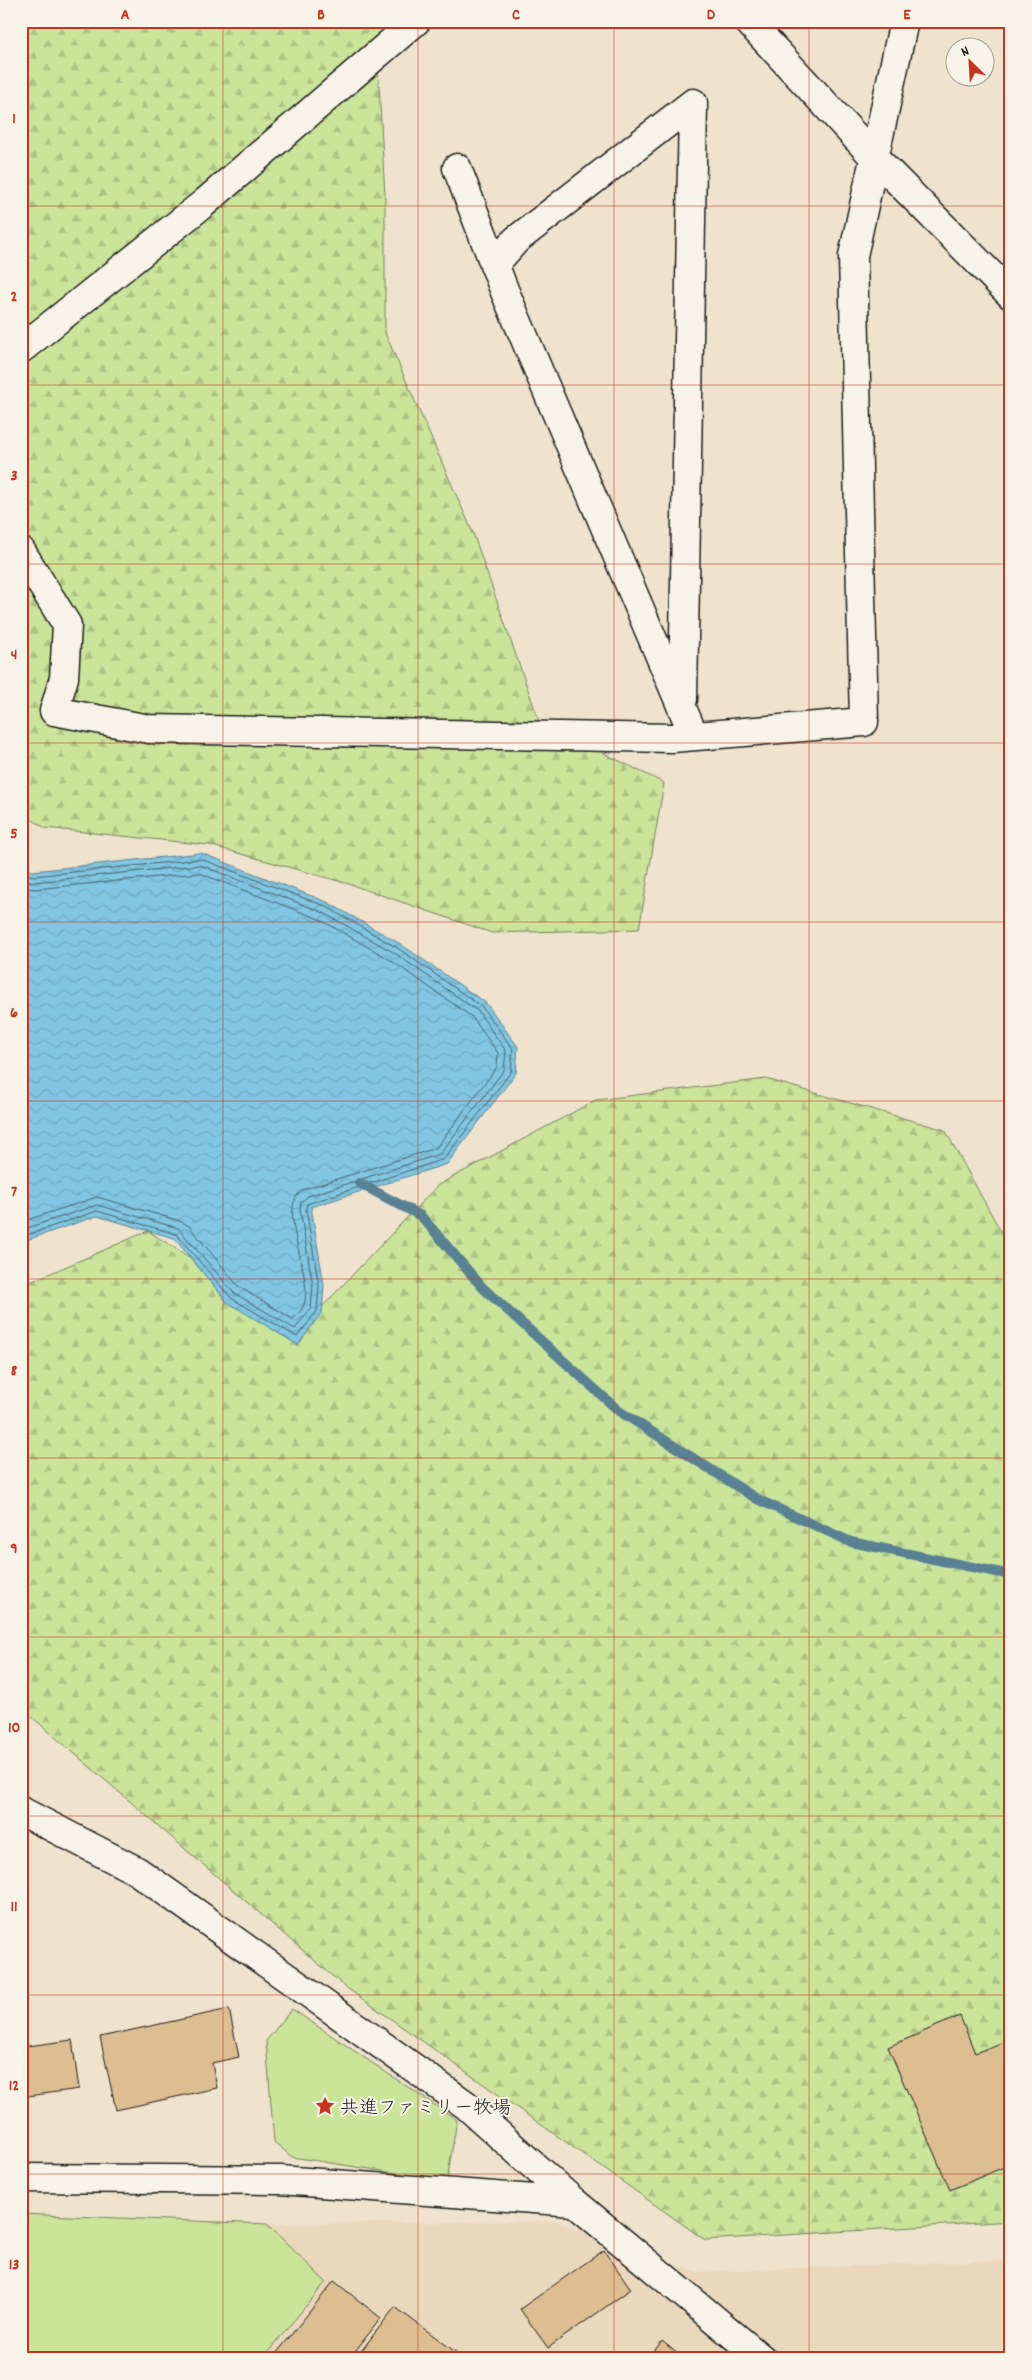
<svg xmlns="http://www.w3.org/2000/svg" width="1032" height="2380" viewBox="0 0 1032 2380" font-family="Dekko,'Klee One',sans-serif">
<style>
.built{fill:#ead8bc}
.green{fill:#cae49a;stroke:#73805b}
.forest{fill:url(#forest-firs);stroke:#73805b}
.water{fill:url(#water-waves);stroke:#598293}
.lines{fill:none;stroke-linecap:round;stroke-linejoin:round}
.shore{stroke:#44606b;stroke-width:1}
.stream{stroke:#598293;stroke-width:10}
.building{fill:#ddbe91;stroke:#1c1c1c}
.street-casing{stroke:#1c1c1c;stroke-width:31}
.street{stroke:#f7f3e8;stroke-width:28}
.grid{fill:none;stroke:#c8321e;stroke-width:1;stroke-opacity:0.55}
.labels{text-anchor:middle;stroke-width:4;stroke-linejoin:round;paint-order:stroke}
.poi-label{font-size:19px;fill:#1c1c1c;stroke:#f7f3e8;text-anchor:start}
.neatline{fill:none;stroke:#c8321e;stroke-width:2}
.grid-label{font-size:16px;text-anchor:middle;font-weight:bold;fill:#c8321e}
</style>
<defs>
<pattern id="forest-firs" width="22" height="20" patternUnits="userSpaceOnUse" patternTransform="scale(1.25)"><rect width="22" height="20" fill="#cae49a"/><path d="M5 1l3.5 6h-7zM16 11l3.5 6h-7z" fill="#adc384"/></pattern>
<pattern id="water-waves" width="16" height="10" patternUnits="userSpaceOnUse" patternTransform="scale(1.25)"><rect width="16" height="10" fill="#81c6e2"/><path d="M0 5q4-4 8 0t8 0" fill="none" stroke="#6faac1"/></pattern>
</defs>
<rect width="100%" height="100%" fill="#efe3ce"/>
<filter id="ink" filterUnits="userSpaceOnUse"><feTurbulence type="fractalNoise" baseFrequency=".02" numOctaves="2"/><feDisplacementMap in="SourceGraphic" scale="10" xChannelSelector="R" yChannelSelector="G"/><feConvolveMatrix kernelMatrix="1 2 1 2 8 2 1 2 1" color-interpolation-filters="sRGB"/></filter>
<g filter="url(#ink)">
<path class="built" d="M21 2214 267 2224 555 2221 697 2272 1011 2260V2359H21Z"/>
<path class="green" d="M292 2009 457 2120 447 2181 292 2157 274 2142 266 2041Z
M21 2214 267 2224 326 2282 262 2359H21Z"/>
<path class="forest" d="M21 21H440L378 68 385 196V333L473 533 539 721 664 783 639 929 492 933 349 884 209 845 45 828 21 812Z
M766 1079 945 1130 1011 1250V2221L705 2240 344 1986 32 1717 21 1713V1286L148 1231 302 1328 438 1185 596 1100Z"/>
<path class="water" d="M201 853 327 902 399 943 486 1003 518 1047 516 1073 447 1164 311 1207 324 1285 322 1312 298 1345 227 1302 174 1238 97 1216 21 1242V868L33 871Z"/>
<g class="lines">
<path class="shore" d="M21 873 34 876 201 859 325 906 396 947 482 1007 513 1049 511 1072 444 1159 307 1204 306 1209 319 1286 317 1311 297 1337 231 1298 176 1234 97 1211 21 1237
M21 879 34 882 200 865 322 912 393 952 478 1011 506 1051 504 1070 440 1154 308 1196 301 1202 300 1210 313 1286 311 1308 295 1329 234 1293 178 1228 97 1205 21 1230
M21 887 35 889 199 873 319 919 389 959 472 1017 498 1053 497 1067 436 1148 305 1189C272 1205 317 1278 303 1307 301 1311 297 1315 293 1319L239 1287 189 1226 180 1221 97 1197 21 1222"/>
<path class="stream" d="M359 1183 421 1216 483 1288 619 1411 757 1499 851 1542 1011 1575"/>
</g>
<path class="building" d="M229 2009 239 2057 212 2063 217 2088 116 2110 100 2037Z
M960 2016 975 2053 1011 2039V2164L950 2190 888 2047Z
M72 2040 79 2089 21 2097V2047Z
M604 2250 631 2289 548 2348 520 2309Z
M334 2281 381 2318 349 2359H272Z
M395 2307 461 2356 459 2359H355Z
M662 2341 684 2359H648Z"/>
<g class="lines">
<defs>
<path id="street" d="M748 21 875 158 1011 295
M457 168 505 292 694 736
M494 265 516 240 693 103
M21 349 203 204 416 21
M21 551 67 625 64 678 54 711 149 729 672 738 864 722 853 256 904 21
M683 699 693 103
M21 1811 137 1871 466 2105 574 2202 762 2359
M21 2178 280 2180 574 2202"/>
</defs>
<use href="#street" class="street-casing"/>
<use href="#street" class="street"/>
</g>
</g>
<path class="grid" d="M223 21V2359M418 21V2359M614 21V2359M809 21V2359M21 206H1011M21 385H1011M21 564H1011M21 743H1011M21 922H1011M21 1101H1011M21 1279H1011M21 1458H1011M21 1637H1011M21 1816H1011M21 1995H1011M21 2174H1011"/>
<defs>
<symbol id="sight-bare" viewBox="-9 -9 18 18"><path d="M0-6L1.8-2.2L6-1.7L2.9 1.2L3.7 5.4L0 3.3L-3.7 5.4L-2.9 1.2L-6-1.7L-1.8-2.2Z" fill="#c8321e" stroke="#f7f3e8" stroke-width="2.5" paint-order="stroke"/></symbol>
</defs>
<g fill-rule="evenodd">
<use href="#sight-bare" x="311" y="2092" width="28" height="28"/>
</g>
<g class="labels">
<g class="poi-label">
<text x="340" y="2113">共進ファミリー牧場</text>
</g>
</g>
<rect width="1032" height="2380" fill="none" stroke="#f7f3e8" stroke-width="55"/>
<g transform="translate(970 62) rotate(335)"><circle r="24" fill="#f7f3e8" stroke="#9f9d96"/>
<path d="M0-4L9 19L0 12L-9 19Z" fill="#c8321e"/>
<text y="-8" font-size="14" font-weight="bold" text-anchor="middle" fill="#1c1c1c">N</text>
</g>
<rect x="28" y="28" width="976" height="2324" class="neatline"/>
<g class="grid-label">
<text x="125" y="19">A</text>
<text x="321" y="19">B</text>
<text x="516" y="19">C</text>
<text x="711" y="19">D</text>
<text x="907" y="19">E</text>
<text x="14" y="123">1</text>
<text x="14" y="301">2</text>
<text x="14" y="480">3</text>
<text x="14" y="659">4</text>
<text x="14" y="838">5</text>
<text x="14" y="1017">6</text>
<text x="14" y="1196">7</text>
<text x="14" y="1375">8</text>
<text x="14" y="1553">9</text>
<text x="14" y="1732">10</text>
<text x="14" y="1911">11</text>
<text x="14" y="2090">12</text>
<text x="14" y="2269">13</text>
</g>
</svg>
